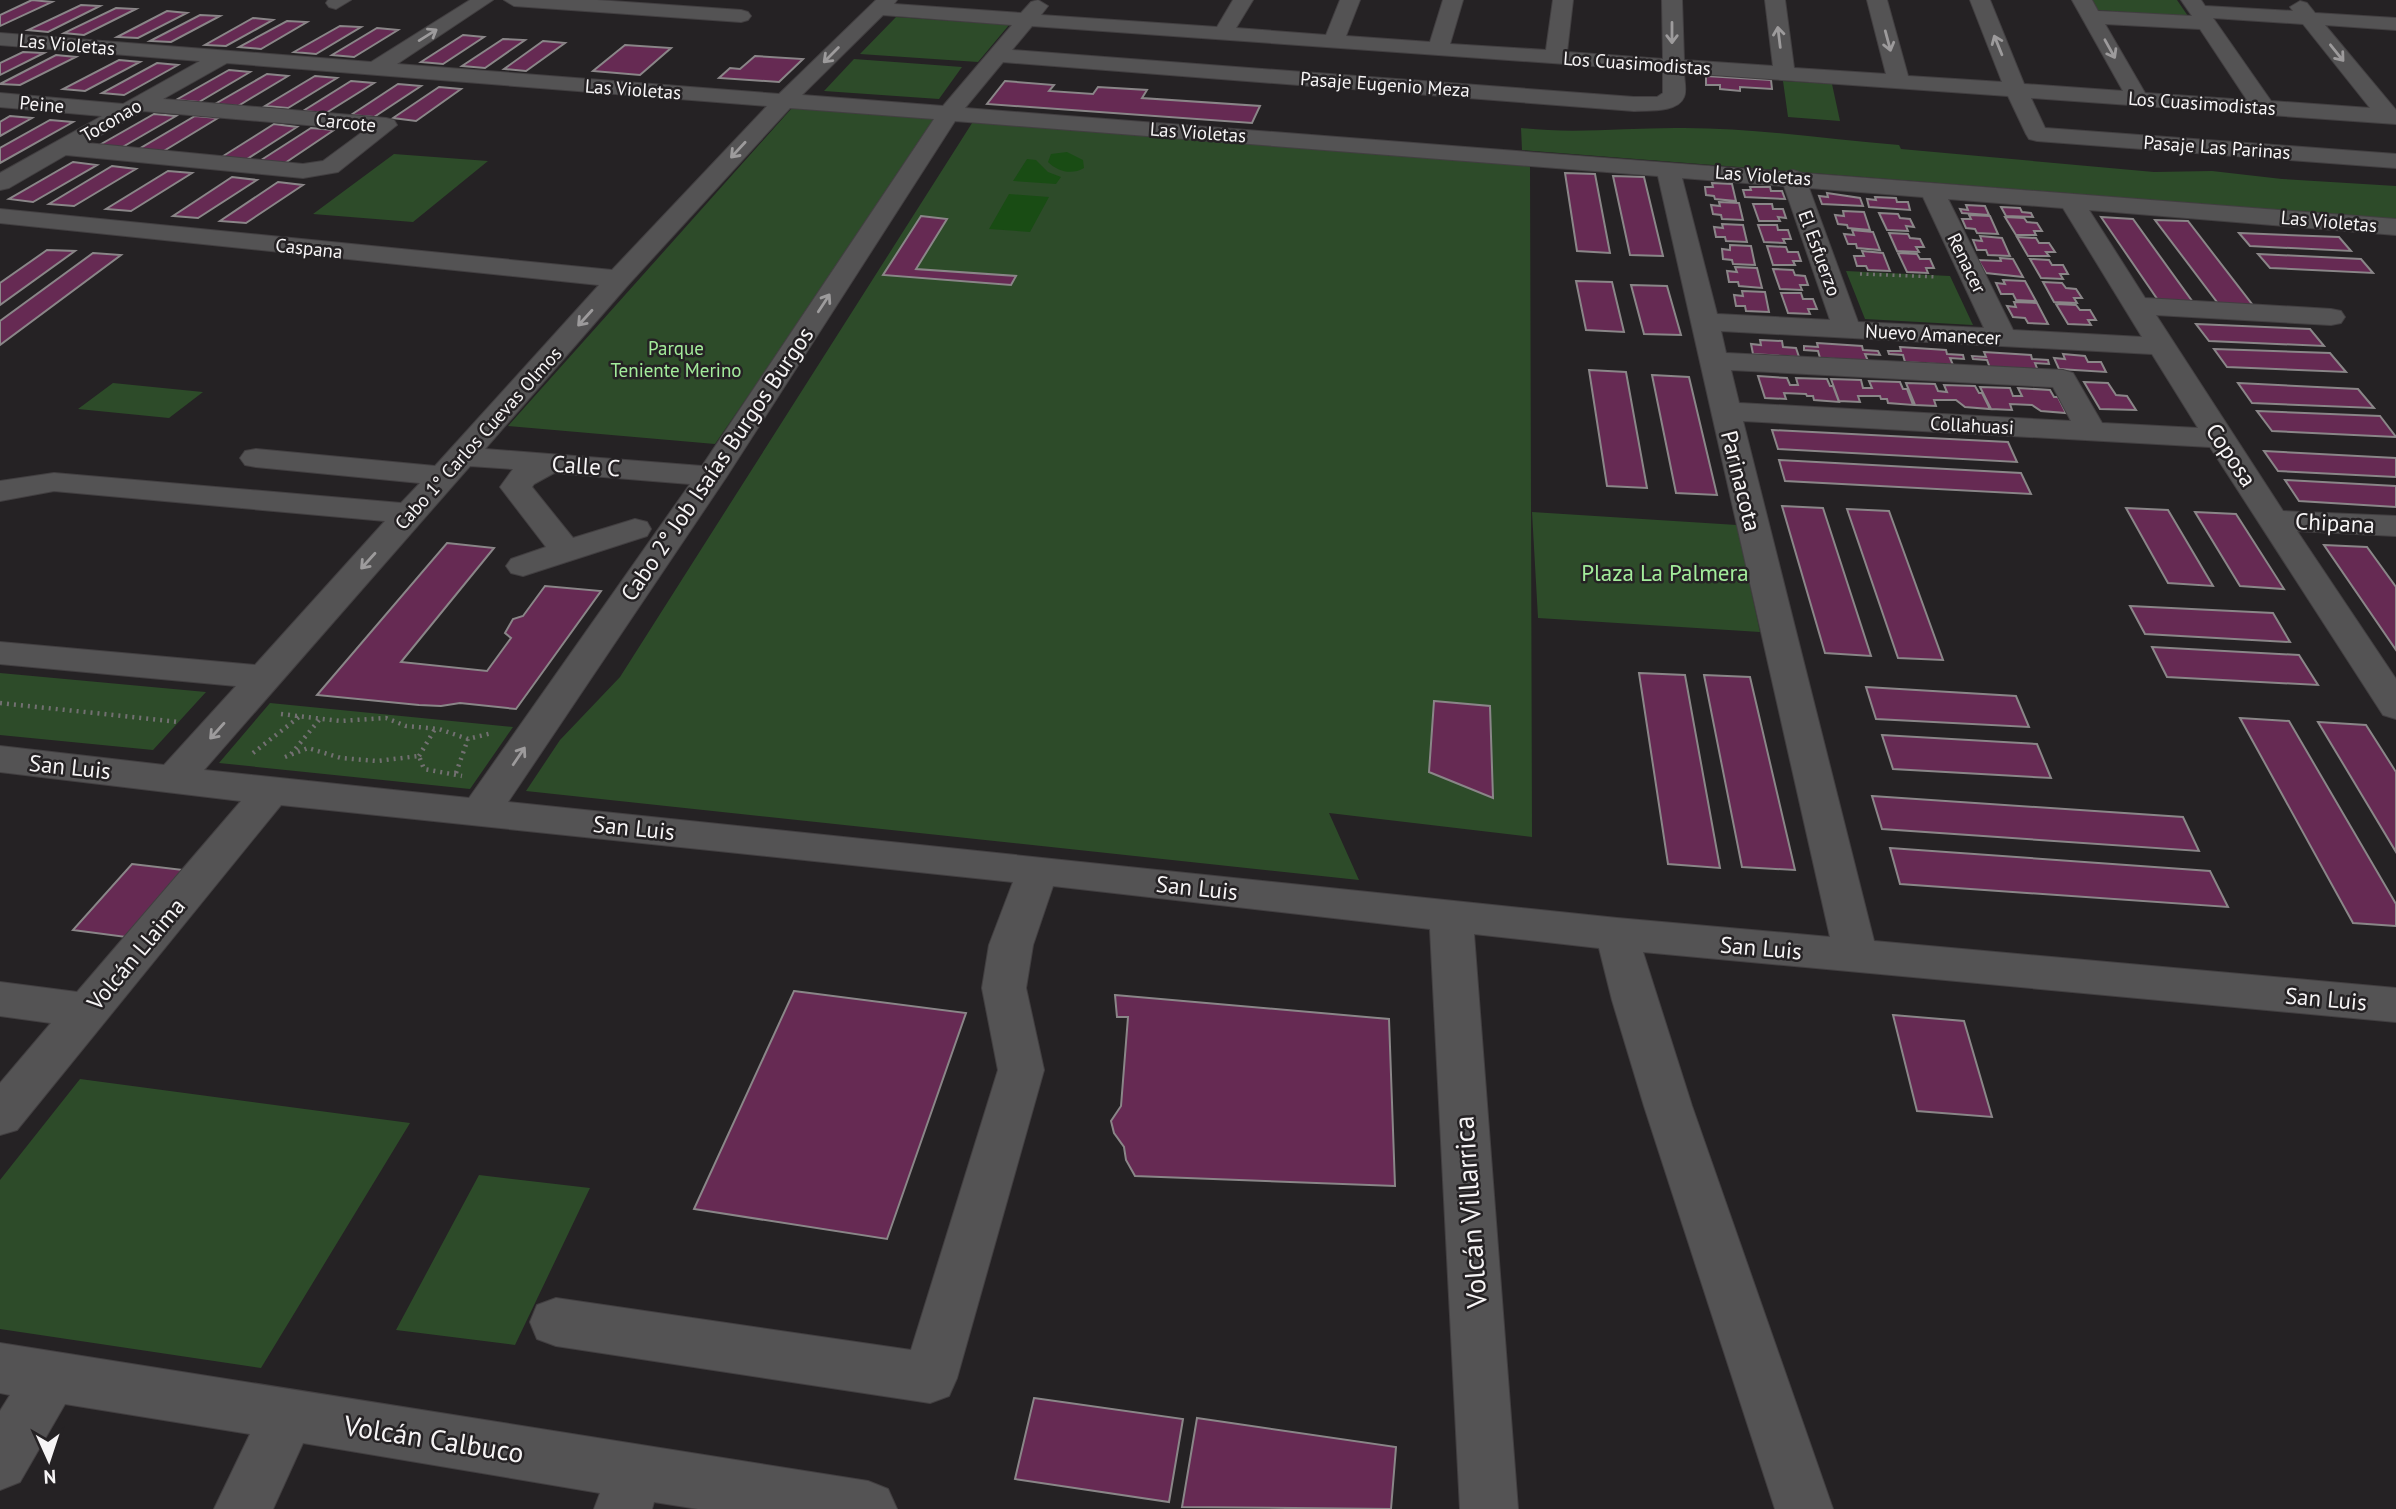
<svg xmlns="http://www.w3.org/2000/svg" width="2396" height="1509" viewBox="0 0 2396 1509" font-family="'PT Sans',sans-serif">
<style>
.green{fill:#2d4b29}
.water{fill:#194c14}
.building{fill:#662a53;stroke:#8a8688;stroke-width:2}
.lines{fill:none;stroke-linecap:round;stroke-linejoin:round}
.minor-casing{stroke:#423f41;stroke-width:2}
.path-far1{stroke:#727071;stroke-width:3.5;stroke-dasharray:2 4.5;stroke-linecap:butt}
.path{stroke:#727071;stroke-width:4.5;stroke-dasharray:2 5;stroke-linecap:butt}
.minor{fill:#545354;fill-rule:evenodd}
.oneway{stroke:#9d9b9c}
.labels{text-anchor:middle;stroke-width:5;stroke-linejoin:round;paint-order:stroke}
.far-street-label{font-size:19px;fill:#f6f4f5;stroke:#252224}
.far-park-label{font-size:19px;fill:#a3ec9b;stroke:#252224}
.street-label{font-size:23px;fill:#f6f4f5;stroke:#252224}
.park-label{font-size:23px;fill:#a3ec9b;stroke:#252224}
.near-street-label{font-size:28px;fill:#f6f4f5;stroke:#252224}
</style>
<rect width="100%" height="100%" fill="#252224"/>
<path class="green" d="M2091 0H2177L2188 16 2097 10Z
M896 17 1009 25 978 62 860 54Z
M854 59 962 67 939 99 824 91Z
M1783 81 1832 84 1840 121 1788 117Z
M792 108 939 118 715 444 508 426Z
M974 120 1530 162 1532 837 1329 813 1359 880 526 791 560 740 620 677Z
M1521 128C1573 134 1624 128 1675 128 1750 127 1824 139 1899 145L1901 149 2154 172 2212 171 2282 179 2396 186V219L1522 150Z
M394 154 488 161 413 222 313 214Z
M1846 271 1950 276 1973 325 1865 319Z
M113 383 203 392 169 418 78 409Z
M1532 512 1737 525 1760 632 1538 618Z
M0 673 206 692 153 750 0 735Z
M270 703 513 727 470 789 219 763Z
M80 1079 410 1123 261 1368 0 1329V1180Z
M479 1175 590 1188 515 1345 396 1330Z"/>
<path class="water" d="M1067 152 1083 160 1084 168C1072 175 1058 172 1048 162L1051 154Z
M1027 159 1036 160 1048 172 1061 177 1056 184 1013 181Z
M1009 194 1049 197 1030 232 989 229Z"/>
<path class="building" d="M32 0 52 2 0 26V15Z
M81 5 100 6 48 32 28 30Z
M116 8 136 9 84 35 64 33Z
M167 11 187 13 138 38 117 37Z
M200 15 220 16 171 42 150 41Z
M253 18 273 20 226 46 205 45Z
M287 21 307 22 261 49 239 47Z
M340 26 361 27 316 54 294 52Z
M377 28 398 30 354 57 332 55Z
M463 35 484 37 443 64 421 62Z
M503 39 525 40 485 68 462 66Z
M543 41 565 43 526 71 504 69Z
M625 45 671 48 640 75 593 71Z
M23 52 44 53 0 75V63Z
M56 55 76 57 20 85 0 84Z
M755 56 803 59 779 82 719 78 730 68 740 69Z
M119 60 140 62 85 91 63 89Z
M157 63 178 65 124 95 102 93Z
M229 70 250 72 199 102 176 100Z
M267 74 288 76 238 106 215 104Z
M315 76 337 78 288 108 265 106Z
M1706 76 1771 80 1772 89 1740 87V91L1720 89V85H1706Z
M351 81 374 83 326 113 303 111Z
M1005 81 1054 85 1049 91 1093 94 1098 87 1147 90 1142 98 1260 106 1252 123 987 104Z
M398 84 421 86 374 117 351 115Z
M439 87 461 89 416 121 393 118Z
M154 114 176 116 119 149 96 147Z
M10 116 32 118 0 136V122Z
M195 116 218 118 162 152 139 149Z
M50 120 73 122 0 163V148Z
M274 124 297 127 244 161 220 158Z
M311 128 334 130 282 165 258 162Z
M73 162 97 165 33 202 9 199Z
M112 166 136 169 74 206 49 204Z
M168 171 192 173 131 211 106 209Z
M1565 173 1595 174 1610 253 1577 251Z
M1613 176 1644 177 1663 256 1630 255Z
M232 177 257 180 198 218 173 216Z
M278 182 303 185 246 223 220 221Z
M1712 183 1732 184 1736 201 1715 199 1714 196 1706 195 1705 187H1713Z
M1750 187H1770L1771 191H1782L1785 199 1745 197 1743 190H1751Z
M1827 193 1860 198 1863 206 1822 204 1819 196 1828 197Z
M1875 197 1896 198 1897 202H1908L1910 210 1869 207 1867 199 1876 200Z
M1719 202 1739 203 1743 220 1722 219 1721 215 1713 214 1711 205 1720 206Z
M1753 204H1772L1773 209H1783L1786 218 1778 217 1780 221H1759Z
M1966 205 1985 206 1989 215 1962 213 1960 209 1968 210Z
M2001 207 2020 208 2022 212 2031 213 2033 217 2006 216Z
M1843 211 1864 212 1870 230 1848 228 1847 225 1838 224 1835 215 1844 216Z
M1879 213 1898 214 1900 218 1910 219 1914 227 1906 226 1908 231 1887 230Z
M1969 215 1990 216 1998 234 1977 233 1975 229 1966 228 1962 219H1971Z
M921 216 947 219 916 269 1016 276 1011 285 883 275Z
M2005 217 2024 218 2027 222 2037 223 2042 231H2034L2036 235H2016Z
M2101 217 2133 219 2195 305 2160 303Z
M2155 220 2188 221 2255 308 2220 306Z
M1722 224 1743 225 1747 242 1726 241 1725 237H1716L1714 227 1723 228Z
M1758 225H1777L1778 230H1788L1791 239H1783L1785 243 1764 242Z
M1852 230 1873 232 1880 250 1857 248 1856 244H1848L1844 234 1854 235Z
M1889 233 1908 234 1910 238 1920 239 1924 247H1916L1919 252 1897 251Z
M2239 233 2339 237 2351 251 2250 246Z
M1980 236 2002 238 2010 256 1988 255 1986 250H1977L1973 240 1982 241Z
M2017 237 2036 238 2039 243H2049L2055 252H2046L2049 256H2028Z
M1730 245 1751 246 1755 265 1733 264 1732 260 1723 259 1722 249 1730 250Z
M1767 246 1786 247 1788 252H1798L1801 261H1793L1795 265H1773Z
M47 250 75 251 0 305V283Z
M1862 251 1883 253 1890 271 1868 270 1866 266H1857L1854 256H1864Z
M93 253 121 255 0 345V321Z
M1898 253 1917 254 1920 259H1930L1934 268H1926L1928 273 1907 272Z
M2258 254 2361 259 2373 273 2270 268Z
M2000 258 2013 259 2023 277 1986 273 1978 260 2001 261Z
M2030 259 2049 260 2052 265H2063L2068 274H2060L2063 279 2041 278Z
M1735 267 1757 268 1762 288 1739 286 1738 282H1729L1727 271 1737 272Z
M1773 269 1793 270 1795 275 1805 276 1808 285H1800L1802 290 1780 289Z
M2003 280 2025 281 2036 301 2016 300 2013 294H2001L1996 283 2005 284Z
M1576 281 1612 282 1624 332 1586 330Z
M2043 282 2062 283 2066 288 2076 289 2082 298H2074L2077 303 2054 302Z
M1631 285 1667 286 1681 335 1644 334Z
M1742 291 1765 292 1769 312 1746 311 1745 306H1736L1734 295 1743 296Z
M1781 293H1801L1803 299H1813L1817 309H1808L1810 314 1788 313Z
M2014 302 2037 303 2048 324 2028 323 2025 318 2013 317 2007 306 2016 307Z
M2056 304 2076 305 2080 310H2090L2096 320H2088L2091 325 2068 324Z
M2196 324 2310 329 2324 346 2209 341Z
M1760 340 1782 341 1783 347 1796 348 1799 357 1753 354 1751 344 1761 345Z
M1817 343 1862 346 1863 350 1878 351 1880 355 1865 354 1868 361 1820 358 1818 351 1804 350V346L1818 347Z
M1900 347 1946 350 1947 354 1963 355 1964 359 1950 358 1953 365 1905 362 1903 355 1889 354 1888 351H1901Z
M2214 349 2330 353 2346 372 2227 367Z
M1984 352 2031 355 2032 359 2048 360 2049 364 2035 363 2038 371 1990 368 1987 360 1973 359 1972 356 1986 357Z
M2063 354 2085 356 2088 362H2101L2106 372 2059 369 2054 358 2065 359Z
M1589 370 1626 372 1647 488 1607 486Z
M1652 375 1689 377 1717 495 1676 493Z
M1758 376 1787 378 1790 385H1798L1796 378 1827 379 1830 386H1833L1839 402 1814 400 1813 396H1807L1806 394 1784 393 1786 399 1765 398Z
M1831 379 1861 380 1863 388H1872L1869 381 1900 382 1903 389H1907L1913 405 1888 403 1887 399H1881L1880 396H1858L1860 402 1839 401Z
M2084 382 2108 383 2116 395 2127 396 2136 410 2100 409Z
M1906 383 1935 384 1938 391 1947 392 1944 385 1975 386 1979 393H1982L1990 409 1965 407 1956 400H1934L1936 406 1915 405Z
M2238 383 2358 389 2374 408 2252 403Z
M1980 387 2010 388 2013 396H2022L2018 388 2050 390 2054 397H2058L2066 413 2041 411 2032 405 2010 404 2012 410 1991 409Z
M2257 411 2380 416 2396 437 2272 431Z
M1772 430 2008 442 2017 462 1778 449Z
M2264 451 2396 458V477L2278 471Z
M1779 460 2021 473 2031 494 1785 481Z
M2285 480 2396 486V507L2299 501Z
M1782 506 1823 508 1871 656 1825 653Z
M2126 508 2168 510 2213 586 2168 583Z
M1847 509 1889 511 1943 660 1898 658Z
M2195 512 2236 514 2284 589 2240 586Z
M447 543 494 548 401 662 487 671 511 638 505 633 513 619 523 616 545 586 601 591 516 709 460 703 441 706 419 705 317 695Z
M2324 545 2367 547 2396 587V650Z
M2130 606 2273 613 2290 642 2145 634Z
M2152 647 2299 655 2318 685 2167 677Z
M1639 673 1685 675 1720 868 1668 864Z
M1704 675 1750 677 1795 870 1742 867Z
M1866 687 2016 696 2029 727 1876 719Z
M1434 701 1490 706 1493 798 1429 772Z
M2240 718 2289 721 2396 904V926L2353 923Z
M2318 722 2366 725 2396 772V852Z
M1882 735 2037 744 2051 778 1893 769Z
M1872 796 2183 817 2199 851 1882 829Z
M1890 848 2210 871 2228 907 1900 884Z
M132 864 183 870 126 937 73 930Z
M794 991 966 1013 887 1239 694 1209Z
M1115 995 1389 1019 1395 1186 1135 1176 1126 1160 1124 1147 1114 1133 1111 1121 1121 1106 1128 1017H1117Z
M1893 1015 1964 1021 1992 1117 1917 1111Z
M1034 1398 1183 1419 1169 1502 1015 1479Z
M1197 1418 1396 1447 1391 1509 1182 1507Z"/>
<g class="lines">
<defs>
<path id="minor" d="M328 0H351L336 9 329 7 326 3Z
M470 0H493L397 64 779 94 876 0H897L894 4 1021 13 1031 2 1038 0 1048 6 1041 15 1217 27 1233 0H1253L1236 28 1326 35 1340 0H1360L1346 36 1430 42 1443 0H1463L1450 44 1546 50 1553 0H1573L1567 52 1663 59 1662 0H1682L1684 60 1773 66 1765 0H1785L1794 68 1886 74 1867 0H1887L1908 76 2002 82 1970 0H1990L2024 84 2123 91 2072 0H2092L2098 11 2192 16 2181 0H2201L2205 6 2293 11 2290 7 2300 1 2307 3 2315 13 2396 18V30L2325 25 2396 110V124L2031 98 2045 128 2396 154V168L2037 141 2029 139 2026 134 2008 96 1684 73C1684 79 1687 91 1684 97 1678 113 1647 110 1634 111L1003 62 965 108 1785 172 1793 170 1802 173 2396 219V235L2089 210 2145 298 2331 309 2341 311 2345 317 2341 323 2331 325 2156 315 2283 511 2396 516V536L2297 531 2396 679V719L2383 715 2210 447 1743 421 1874 941 2396 988V1022L1643 952 1692 1106 1833 1509H1775L1644 1106 1612 1000 1599 948 1474 934 1518 1509H1460L1430 929 1053 886 1033 945 1026 988 1044 1070 957 1378 949 1396 930 1403 556 1346 537 1339 530 1322 537 1305 556 1298 911 1350 998 1070 982 988 989 945 1013 882 281 805 17 1130 0 1135V1083L51 1023 0 1016V982L77 992 241 801 0 772V746L164 765 236 686 0 664V642L255 665 385 521 54 491 0 501V481L54 473 401 503 420 483 256 467 245 465 240 458 245 451 256 449 435 466 599 285 0 223V209L612 270 767 106 227 63 163 99 386 118 394 120 397 125 338 172 303 178 66 155 9 188 0 190V173L102 116 0 107V93L123 104 200 61 0 45V33L371 62ZM883 15 1012 25 943 106 802 95ZM2213 18 2303 24 2370 108 2271 101ZM2105 24 2200 29 2247 100 2145 93ZM1032 26 1663 71V93L1657 97H1634L1012 50ZM790 108 934 119 702 466 485 449 628 285ZM143 111 365 130 323 161 303 164 87 143ZM955 121 1658 176 1830 937 1617 918 508 802 727 476ZM1682 178 1784 186 1830 320 1717 314ZM1809 188 1923 197 1984 328 1858 322ZM1948 199 2063 208 2142 337 2013 330ZM1721 331 2152 354 2198 428 2102 423 2073 373 2063 370 1726 353ZM1731 370 2053 387 2071 421 1739 403ZM470 466 513 469 500 487 546 547 511 559 506 566 511 573 523 576 647 536 651 529 647 522 635 519 573 538 532 487 534 484 554 473 690 484 469 798 204 770Z
M504 0H597L741 10 748 12 751 16 748 20 741 22 514 6Z
M0 1343 868 1481 888 1489 897 1509H698L654 1502 652 1509H594L600 1493 303 1443 273 1509H214L250 1434 65 1404 20 1482 0 1490V1411L10 1395 0 1393Z"/>
</defs>
<use href="#minor" class="minor-casing"/>
<path class="path-far1" d="M1860 274 1938 277"/>
<path class="path" d="M0 703 179 722
M281 714 340 721 386 718 406 726 439 729 468 739 492 733
M253 753 299 717
M291 754 320 719
M419 756 435 729
M285 757 308 748 341 758 377 761 419 756 424 769 462 776
M456 773 468 739"/>
<use href="#minor" class="minor"/>
</g>
<defs><path id="oneway-shaft" d="M-6 0H5M1.5-3L5.5 0L1.5 3" fill="none" stroke-width="1.6" stroke-linecap="round" stroke-linejoin="round" transform="scale(1.75)"/></defs>
<g class="oneway">
<use href="#oneway-shaft" transform="translate(1672 33) rotate(90)"/>
<use href="#oneway-shaft" transform="translate(428 35) rotate(-32)"/>
<use href="#oneway-shaft" transform="translate(1779 37) rotate(-97)"/>
<use href="#oneway-shaft" transform="translate(1888 41) rotate(75)"/>
<use href="#oneway-shaft" transform="translate(1998 45) rotate(-112)"/>
<use href="#oneway-shaft" transform="translate(2110 49) rotate(61)"/>
<use href="#oneway-shaft" transform="translate(2337 53) rotate(51)"/>
<use href="#oneway-shaft" transform="translate(831 55) rotate(135)"/>
<use href="#oneway-shaft" transform="translate(738 150) rotate(133)"/>
<use href="#oneway-shaft" transform="translate(824 303) rotate(-57)"/>
<use href="#oneway-shaft" transform="translate(585 318) rotate(132)"/>
<use href="#oneway-shaft" transform="translate(368 561) rotate(132)"/>
<use href="#oneway-shaft" transform="translate(217 731) rotate(132)"/>
<use href="#oneway-shaft" transform="translate(519 756) rotate(-56)"/>
</g>
<g class="labels">
<g class="far-street-label">
<text transform="translate(67 44) rotate(5)" y="7">Las Violetas</text>
<text transform="translate(1637 63) rotate(4)" y="7">Los Cuasimodistas</text>
<text transform="translate(1385 84) rotate(4)" y="7">Pasaje Eugenio Meza</text>
<text transform="translate(633 89) rotate(4)" y="7">Las Violetas</text>
<text transform="translate(2202 103) rotate(4)" y="7">Los Cuasimodistas</text>
<text transform="translate(42 104) rotate(5)" y="7">Peine</text>
<text transform="translate(111 120) rotate(-30)" y="7">Toconao</text>
<text transform="translate(346 122) rotate(6)" y="7">Carcote</text>
<text transform="translate(1198 132) rotate(4)" y="7">Las Violetas</text>
<text transform="translate(2217 147) rotate(4)" y="7">Pasaje Las Parinas</text>
<text transform="translate(1763 175) rotate(4)" y="7">Las Violetas</text>
<text transform="translate(2329 221) rotate(5)" y="7">Las Violetas</text>
<text transform="translate(309 248) rotate(6)" y="7">Caspana</text>
<text transform="translate(1820 253) rotate(70)" y="7">El Esfuerzo</text>
<text transform="translate(1967 263) rotate(64)" y="7">Renacer</text>
<text transform="translate(1933 334) rotate(3)" y="7">Nuevo Amanecer</text>
<text transform="translate(1972 425) rotate(3)" y="7">Collahuasi</text>
<text transform="translate(478 438) rotate(-48)" y="7">Cabo 1° Carlos Cuevas Olmos</text>
</g>
<g class="far-park-label">
<text x="676" y="355">Parque<tspan x="676" dy="22">Teniente Merino</tspan></text>
</g>
<g class="street-label">
<text transform="translate(2231 455) rotate(56)" y="8">Coposa</text>
<text transform="translate(717 464) rotate(-56)" y="8">Cabo 2° Job Isaías Burgos Burgos</text>
<text transform="translate(586 466) rotate(4)" y="8">Calle C</text>
<text transform="translate(1741 481) rotate(76)" y="8">Parinacota</text>
<text transform="translate(2335 523) rotate(3)" y="8">Chipana</text>
<text transform="translate(70 767) rotate(6)" y="8">San Luis</text>
<text transform="translate(634 828) rotate(6)" y="8">San Luis</text>
<text transform="translate(1197 888) rotate(6)" y="8">San Luis</text>
<text transform="translate(1761 948) rotate(5)" y="8">San Luis</text>
<text transform="translate(136 954) rotate(-50)" y="8">Volcán Llaima</text>
<text transform="translate(2326 999) rotate(5)" y="8">San Luis</text>
</g>
<g class="park-label">
<text x="1665" y="581">Plaza La Palmera</text>
</g>
<g class="near-street-label">
<text transform="translate(1470 1212) rotate(-94)" y="10">Volcán Villarrica</text>
<text transform="translate(434 1439) rotate(9)" y="10">Volcán Calbuco</text>
</g>
</g>
<g transform="translate(49 1460) rotate(177)" stroke="#252224" stroke-width="5" paint-order="stroke">
<path d="M0-5L12 26L0 18L-12 26Z" fill="#f6f4f5"/>
<text y="-10" font-size="19" font-weight="bold" text-anchor="middle" fill="#f6f4f5">N</text>
</g>
</svg>
